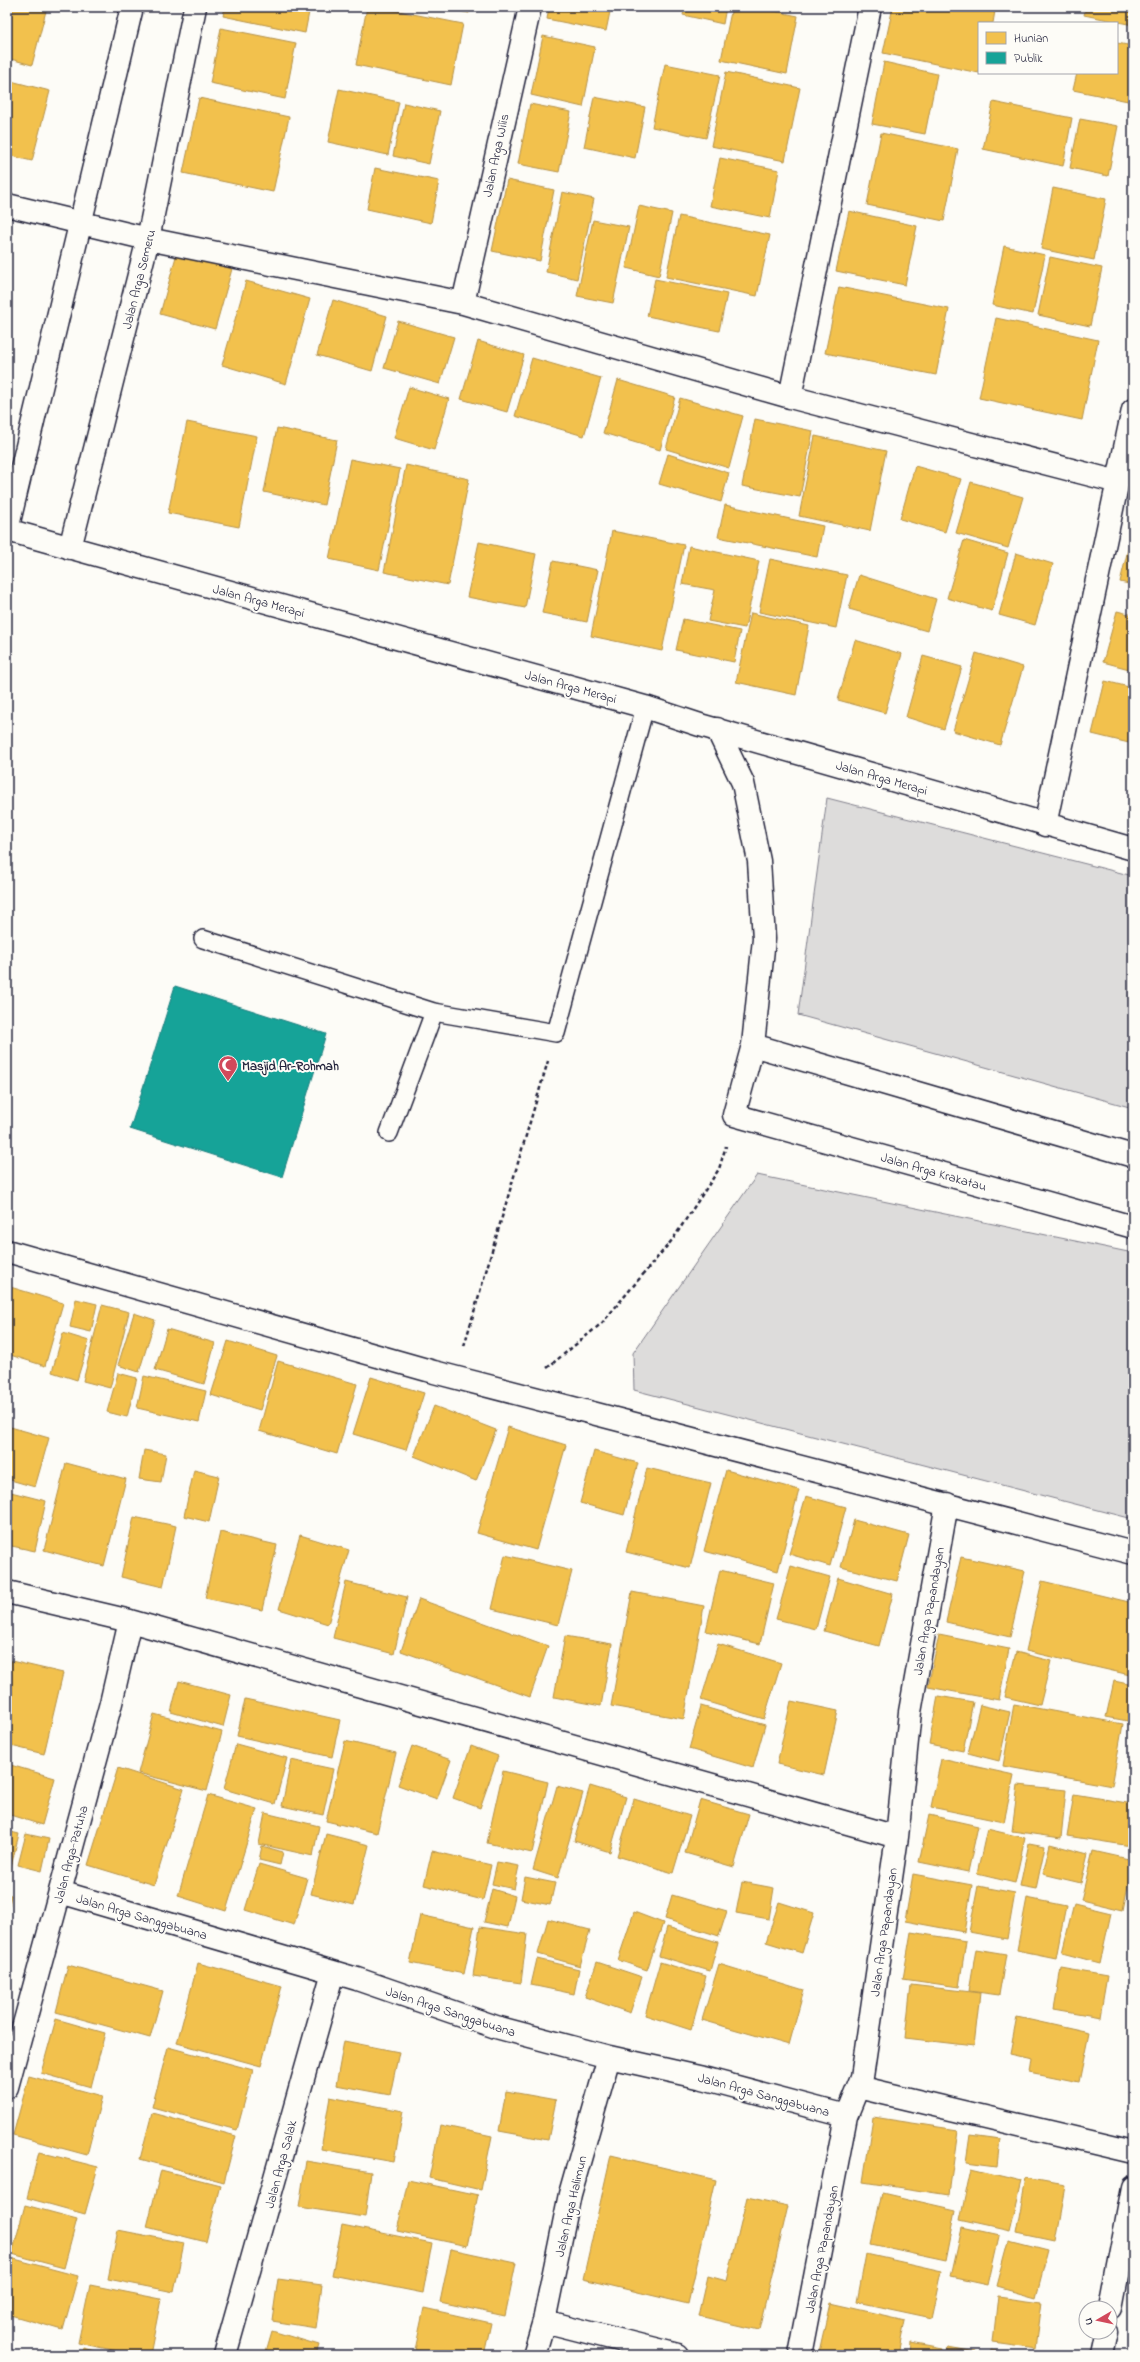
<svg xmlns="http://www.w3.org/2000/svg" width="1140" height="2362" viewBox="0 0 1140 2362" font-family="'Indie Flower',sans-serif">
<style>
.green{fill:#dddcdb;stroke:#807f8b}
.homes{fill:#f2c14e;stroke:#b49148}
.public{fill:#17a398;stroke:#1a7c7c}
.lines{fill:none;stroke-linecap:round;stroke-linejoin:round}
.service-casing{stroke:#22223b;stroke-width:20}
.minor-casing{stroke:#22223b;stroke-width:25}
.path{stroke:#22223b;stroke-width:2.5;stroke-dasharray:4 3;stroke-linecap:butt}
.service{stroke:#fdfcf7;stroke-width:17}
.minor{stroke:#fdfcf7;stroke-width:22}
.labels{text-anchor:middle;stroke-width:4;stroke-linejoin:round;paint-order:stroke}
.street-label{font-size:13px;fill:#22223b;stroke:#fdfcf7}
.poi-label{font-size:13px;font-weight:bold;fill:#22223b;stroke:#fdfcf7;text-anchor:start}
</style>
<rect width="100%" height="100%" fill="#fdfcf7"/>
<filter id="ink" filterUnits="userSpaceOnUse"><feTurbulence type="fractalNoise" baseFrequency=".025" numOctaves="2"/><feDisplacementMap in="SourceGraphic" scale="8" xChannelSelector="R" yChannelSelector="G"/><feConvolveMatrix kernelMatrix="1 2 1 2 8 2 1 2 1" color-interpolation-filters="sRGB"/></filter>
<g filter="url(#ink)">
<path class="green" d="M827 798 1133 876V1108L798 1015Z
M757 1175 1133 1253V1519L634 1390 633 1353Z"/>
<path class="homes" d="M7 7H47L32 65 7 58Z
M225 7H310L305 33 223 16Z
M367 7H378L463 24 451 85 356 65Z
M438 7H470L469 13Z
M549 7H611L606 31 547 19Z
M685 7H726L723 24 683 15Z
M732 7H755L798 16 787 74 721 60Z
M893 7H974L995 11 993 23H979V73L883 53Z
M1086 7H1133V25L1084 15Z
M221 28 296 43 285 99 210 83Z
M543 36 595 47 583 107 531 95Z
M1117 43 1133 46V102L1073 90 1077 73H1117Z
M884 62 937 74 925 134 872 124Z
M665 64 720 75 706 138 652 127Z
M726 72 800 88 785 161 711 146Z
M7 80 50 91 32 161 7 155Z
M339 89 399 102 388 155 328 142Z
M594 97 645 107 635 158 584 147Z
M199 98 289 117 273 192 183 173Z
M993 102 1072 118 1063 166 983 149Z
M404 103 440 111 429 164 393 156Z
M530 104 571 112 559 172 518 164Z
M1080 119 1118 126 1108 176 1070 168Z
M881 133 958 149 944 221 867 205Z
M720 158 779 170 770 218 710 206Z
M375 168 439 181 431 223 367 209Z
M507 180 554 190 540 261 492 251Z
M1053 188 1106 199 1094 260 1041 249Z
M562 192 594 199 577 279 546 272Z
M639 206 672 213 659 276 626 268Z
M849 211 917 226 905 285 836 271Z
M679 216 770 235 757 296 666 277Z
M593 220 629 227 613 303 577 296Z
M1004 246 1045 255 1033 314 992 305Z
M177 253 232 269 215 329 160 314Z
M1050 257 1102 268 1090 326 1038 315Z
M655 279 727 294 719 331 647 316Z
M246 281 310 299 286 384 222 365Z
M839 287 949 309 936 375 825 353Z
M333 300 387 316 372 371 317 355Z
M996 318 1098 340 1082 420 979 398Z
M398 321 454 337 440 384 384 368Z
M478 341 524 355 507 412 461 399Z
M532 358 601 378 584 436 515 416Z
M618 380 675 397 660 450 603 433Z
M409 387 449 399 434 450 394 438Z
M680 398 743 416 729 468 666 449Z
M755 419 813 431 800 497 742 486Z
M187 422 257 436 239 527 168 513Z
M277 428 337 440 324 505 264 492Z
M815 436 886 451 870 531 799 516Z
M668 454 729 473 721 502 659 484Z
M350 459 400 469 379 570 329 559Z
M406 465 469 479 448 585 384 572Z
M915 466 961 479 945 532 900 519Z
M971 482 1023 497 1008 548 956 533Z
M725 505 823 526 817 557 718 537Z
M612 531 684 545 662 651 591 636Z
M1132 533H1133V585L1120 582Z
M964 540 1008 553 992 611 947 598Z
M479 542 536 554 525 608 467 597Z
M689 546 759 561 745 628 708 621 715 590 682 584Z
M1016 553 1053 564 1035 625 999 615Z
M770 559 847 575 836 628 759 612Z
M553 561 598 570 587 622 542 613Z
M859 575 936 599 927 631 849 609Z
M1117 611 1133 615V670L1103 662Z
M751 613 809 626 796 695 736 682Z
M683 619 740 631 734 662 676 650Z
M855 640 902 654 885 713 838 700Z
M976 653 1023 667 1000 745 953 731Z
M923 656 962 667 944 729 906 717Z
M1105 681 1133 688V744L1092 734Z
M7 1286 63 1303 45 1366 7 1354Z
M76 1299 97 1304 91 1332 70 1327Z
M102 1305 129 1312 110 1388 83 1381Z
M134 1313 155 1320 139 1372 118 1365Z
M167 1329 215 1343 204 1384 155 1370Z
M63 1333 89 1341 77 1380 52 1372Z
M228 1341 277 1356 260 1410 211 1395Z
M278 1361 357 1384 337 1454 259 1431Z
M118 1373 137 1378 127 1417 107 1412Z
M144 1376 206 1391 199 1422 137 1408Z
M371 1377 424 1393 406 1450 353 1434Z
M434 1406 496 1430 476 1481 414 1456Z
M7 1426 49 1438 35 1487 7 1479Z
M508 1427 566 1445 536 1550 477 1533Z
M144 1450 166 1454 161 1482 139 1479Z
M594 1451 638 1463 624 1515 580 1503Z
M66 1463 126 1479 104 1566 44 1550Z
M647 1468 711 1483 690 1568 626 1552Z
M194 1470 219 1476 209 1522 184 1516Z
M726 1470 799 1490 778 1571 704 1551Z
M7 1491 46 1501 35 1551 7 1545Z
M806 1496 846 1507 830 1566 789 1554Z
M134 1517 176 1526 163 1587 121 1577Z
M854 1520 909 1535 897 1581 841 1567Z
M220 1532 277 1545 262 1610 205 1598Z
M300 1535 349 1550 328 1624 279 1609Z
M505 1555 572 1571 558 1625 492 1609Z
M961 1557 1025 1571 1010 1637 946 1622Z
M791 1566 830 1577 816 1629 776 1619Z
M720 1570 774 1583 760 1644 706 1631Z
M838 1578 893 1594 879 1646 824 1631Z
M1042 1581 1133 1603V1663L1130 1675 1026 1651Z
M346 1582 407 1597 394 1654 333 1638Z
M632 1592 704 1606 684 1719 611 1706Z
M419 1599 548 1646 530 1697 401 1651Z
M939 1635 1009 1649 999 1700 928 1687Z
M565 1636 612 1644 601 1706 554 1697Z
M718 1644 781 1663 764 1719 701 1700Z
M1016 1652 1051 1661 1040 1705 1005 1697Z
M7 1660 63 1673 44 1754 7 1745Z
M179 1681 231 1695 223 1727 171 1712Z
M1114 1681 1133 1685V1722L1106 1717Z
M938 1696 973 1702 963 1751 929 1744Z
M245 1699 340 1720 332 1757 237 1736Z
M791 1701 838 1711 824 1775 777 1764Z
M1014 1704 1123 1724 1112 1786 1003 1766Z
M980 1705 1010 1712 999 1761 968 1753Z
M701 1706 765 1725 753 1768 689 1749Z
M154 1714 222 1732 207 1791 138 1773Z
M345 1741 396 1753 377 1833 326 1821Z
M236 1744 287 1758 275 1804 224 1789Z
M412 1746 451 1760 437 1799 398 1785Z
M471 1746 498 1756 480 1808 453 1798Z
M941 1759 1014 1775 1004 1822 931 1807Z
M291 1760 333 1769 323 1815 282 1806Z
M7 1764 55 1778 42 1825 7 1814Z
M118 1768 184 1789 154 1885 88 1865Z
M503 1771 548 1782 532 1853 487 1843Z
M1018 1785 1066 1790 1061 1838 1012 1831Z
M557 1786 583 1793 558 1878 533 1870Z
M590 1786 626 1797 610 1852 574 1841Z
M1074 1794 1133 1804 1131 1846 1067 1836Z
M208 1795 257 1809 226 1911 178 1896Z
M634 1799 690 1816 673 1873 617 1856Z
M700 1800 749 1814 734 1867 685 1853Z
M265 1813 319 1826 313 1856 259 1844Z
M929 1815 978 1826 968 1872 919 1862Z
M987 1829 1025 1838 1015 1883 977 1874Z
M7 1831 19 1834 7 1883Z
M26 1834 49 1839 42 1871 18 1865Z
M326 1834 369 1845 354 1905 311 1894Z
M1029 1843 1045 1846 1036 1889 1020 1886Z
M1050 1844 1088 1854 1081 1883 1043 1874Z
M262 1846 283 1852 280 1865 259 1860Z
M432 1851 491 1865 483 1900 424 1885Z
M1093 1851 1133 1860 1123 1910 1081 1900Z
M497 1862 519 1866 514 1889 492 1884Z
M259 1864 307 1878 294 1925 245 1910Z
M913 1874 972 1885 964 1932 905 1921Z
M525 1877 555 1883 550 1905 521 1899Z
M742 1882 774 1888 769 1919 736 1913Z
M978 1886 1015 1893 1007 1939 969 1932Z
M492 1889 515 1896 508 1927 484 1922Z
M7 1894 11 1895 7 1915Z
M672 1895 727 1911 719 1936 665 1919Z
M1027 1898 1066 1906 1056 1958 1017 1950Z
M779 1902 814 1913 802 1953 766 1942Z
M1074 1904 1111 1913 1100 1963 1062 1953Z
M634 1912 663 1923 647 1970 618 1960Z
M420 1915 474 1927 464 1974 410 1963Z
M548 1919 590 1930 580 1966 538 1954Z
M480 1927 527 1934 521 1983 473 1976Z
M667 1927 718 1942 710 1971 659 1956Z
M911 1932 966 1941 959 1987 903 1979Z
M976 1949 1006 1954 999 1995 969 1991Z
M537 1959 579 1969 574 1994 531 1985Z
M597 1962 642 1977 630 2013 585 1997Z
M660 1962 706 1976 691 2030 645 2015Z
M198 1963 282 1986 261 2066 177 2043Z
M719 1964 804 1990 789 2045 702 2020Z
M68 1965 163 1991 150 2038 56 2012Z
M1061 1968 1107 1976 1100 2017 1054 2009Z
M911 1985 980 1993 974 2046 905 2038Z
M1017 2017 1089 2033 1079 2082 1030 2072 1032 2058 1010 2053Z
M56 2019 105 2033 91 2087 41 2073Z
M344 2041 399 2052 390 2095 336 2085Z
M168 2047 253 2070 237 2130 152 2107Z
M29 2076 102 2096 87 2155 13 2135Z
M506 2091 556 2100 548 2140 499 2131Z
M330 2097 403 2111 394 2162 321 2149Z
M152 2113 236 2136 224 2182 140 2159Z
M873 2117 958 2130 949 2195 863 2182Z
M440 2125 492 2136 481 2190 429 2178Z
M970 2135 1000 2139 997 2166 966 2162Z
M39 2152 98 2167 85 2214 27 2198Z
M611 2155 716 2180 688 2304 583 2279Z
M306 2161 371 2172 365 2217 299 2207Z
M971 2169 1022 2181 1010 2231 960 2220Z
M161 2170 220 2185 206 2242 147 2227Z
M1027 2179 1065 2186 1055 2241 1017 2233Z
M408 2180 478 2195 467 2246 397 2231Z
M882 2193 956 2210 946 2260 871 2244Z
M747 2197 788 2206 759 2330 699 2316 708 2276 727 2281Z
M25 2205 77 2219 64 2268 12 2254Z
M342 2225 432 2243 423 2293 332 2275Z
M962 2228 999 2236 988 2285 951 2277Z
M118 2230 184 2243 174 2292 108 2279Z
M1009 2241 1048 2251 1036 2297 997 2286Z
M451 2249 516 2263 505 2316 440 2302Z
M866 2254 942 2271 932 2318 857 2302Z
M7 2257 78 2276 63 2330 7 2314Z
M278 2279 322 2285 316 2328 272 2321Z
M90 2285 161 2299 150 2355H138L78 2343Z
M998 2296 1042 2302 1036 2348 993 2342Z
M830 2303 905 2320 898 2355H833L819 2352Z
M424 2308 491 2323 484 2355H439L415 2350Z
M272 2331 319 2345 316 2355H265Z
M910 2343 942 2349 941 2355H909Z
M948 2347 976 2352V2355H947Z
M83 2348 109 2355H81Z
M992 2350 1016 2355H991Z"/>
<path class="public" d="M175 986 326 1034 282 1177 130 1129Z"/>
<g class="lines">
<defs>
<path id="service" d="M203 939 434 1012 556 1033 645 707
M389 1133 434 1012"/>
<path id="minor" d="M7 205 148 239 463 303 790 397 1118 482
M463 303 530 7
M790 397 870 7
M7 530 645 707 700 725 1133 849
M7 530 132 7
M70 548 148 239 195 7
M717 729 743 783 759 861 764 939 753 1045 734 1115 1133 1227
M1045 825 1133 410
M753 1045 1133 1156
M7 1251 434 1372 1133 1553
M7 1592 130 1621 897 1837
M60 1892 357 1979 496 2027 609 2057 703 2078 846 2116
M7 2087 111 1703 130 1621
M858 2087 1133 2152
M1110 2308 1133 2187
M544 2321 678 2355
M225 2355 333 1972
M534 2355 544 2321 570 2194 609 2057
M800 2355 846 2116 862 2077 897 1837 910 1712 947 1504
M1100 2355 1105 2332"/>
</defs>
<use href="#service" class="service-casing"/>
<use href="#minor" class="minor-casing"/>
<path class="path" d="M464 1346 548 1061
M547 1368 602 1323 673 1239 719 1169 726 1146"/>
<use href="#service" class="service"/>
<use href="#minor" class="minor"/>
</g>
</g>
<defs>
<symbol id="mosque-pin" viewBox="-11 -11 22 30"><path d="M0 17L-7.5 6A9.5 9.5 0 1 1 7.5 6Z" fill="#d1495b" stroke="#fdfcf7"/><path d="M3.5-4.9A6 6 0 1 0 3.5 4.9A5 5 0 1 1 3.5-4.9Z" fill="#fff"/></symbol>
</defs>
<g fill-rule="evenodd">
<use href="#mosque-pin" x="217" y="1054" width="22" height="30"/>
</g>
<g class="labels">
<g class="street-label">
<text transform="translate(495 155) rotate(-78)" y="5">Jalan Arga Wilis</text>
<text transform="translate(138 279) rotate(-76)" y="5">Jalan Arga Semeru</text>
<text transform="translate(259 600) rotate(15)" y="5">Jalan Arga Merapi</text>
<text transform="translate(571 686) rotate(15)" y="5">Jalan Arga Merapi</text>
<text transform="translate(882 777) rotate(16)" y="5">Jalan Arga Merapi</text>
<text transform="translate(934 1171) rotate(16)" y="5">Jalan Arga Krakatau</text>
<text transform="translate(928 1611) rotate(-80)" y="5">Jalan Arga Papandayan</text>
<text transform="translate(70 1854) rotate(-75)" y="5">Jalan Arga-Patuha</text>
<text transform="translate(142 1916) rotate(16)" y="5">Jalan Arga Sanggabuana</text>
<text transform="translate(883 1932) rotate(-82)" y="5">Jalan Arga Papandayan</text>
<text transform="translate(451 2011) rotate(18)" y="5">Jalan Arga Sanggabuana</text>
<text transform="translate(764 2094) rotate(15)" y="5">Jalan Arga Sanggabuana</text>
<text transform="translate(280 2164) rotate(-75)" y="5">Jalan Arga Salak</text>
<text transform="translate(570 2206) rotate(-77)" y="5">Jalan Arga Halimun</text>
<text transform="translate(821 2249) rotate(-79)" y="5">Jalan Arga Papandayan</text>
</g>
<g class="poi-label">
<text x="242" y="1070">Masjid Ar-Rohmah</text>
</g>
</g>
<rect width="1140" height="2362" fill="none" stroke="#fdfcf7" stroke-width="24"/>
<rect x="12" y="12" width="1116" height="2338" fill="none" stroke="#22223b" stroke-width="1.5" filter="url(#ink)"/>
<rect x="978" y="22" width="140" height="52" fill="#fdfcf7" stroke="#a5a5ac"/>
<rect x="986" y="32" width="20" height="12" fill="#f2c14e" stroke="#a5a5ac"/>
<text x="1014" y="42" font-size="12" fill="#22223b">Hunian</text>
<rect x="986" y="52" width="20" height="12" fill="#17a398" stroke="#a5a5ac"/>
<text x="1014" y="62" font-size="12" fill="#22223b">Publik</text>
<g transform="translate(1098 2320) rotate(261)"><circle r="19" fill="#fdfcf7" stroke="#a5a5ac"/>
<path d="M0-3L7 15L0 10L-7 15Z" fill="#d1495b"/>
<text y="-6" font-size="11" font-weight="bold" text-anchor="middle" fill="#22223b">U</text>
</g>
</svg>
